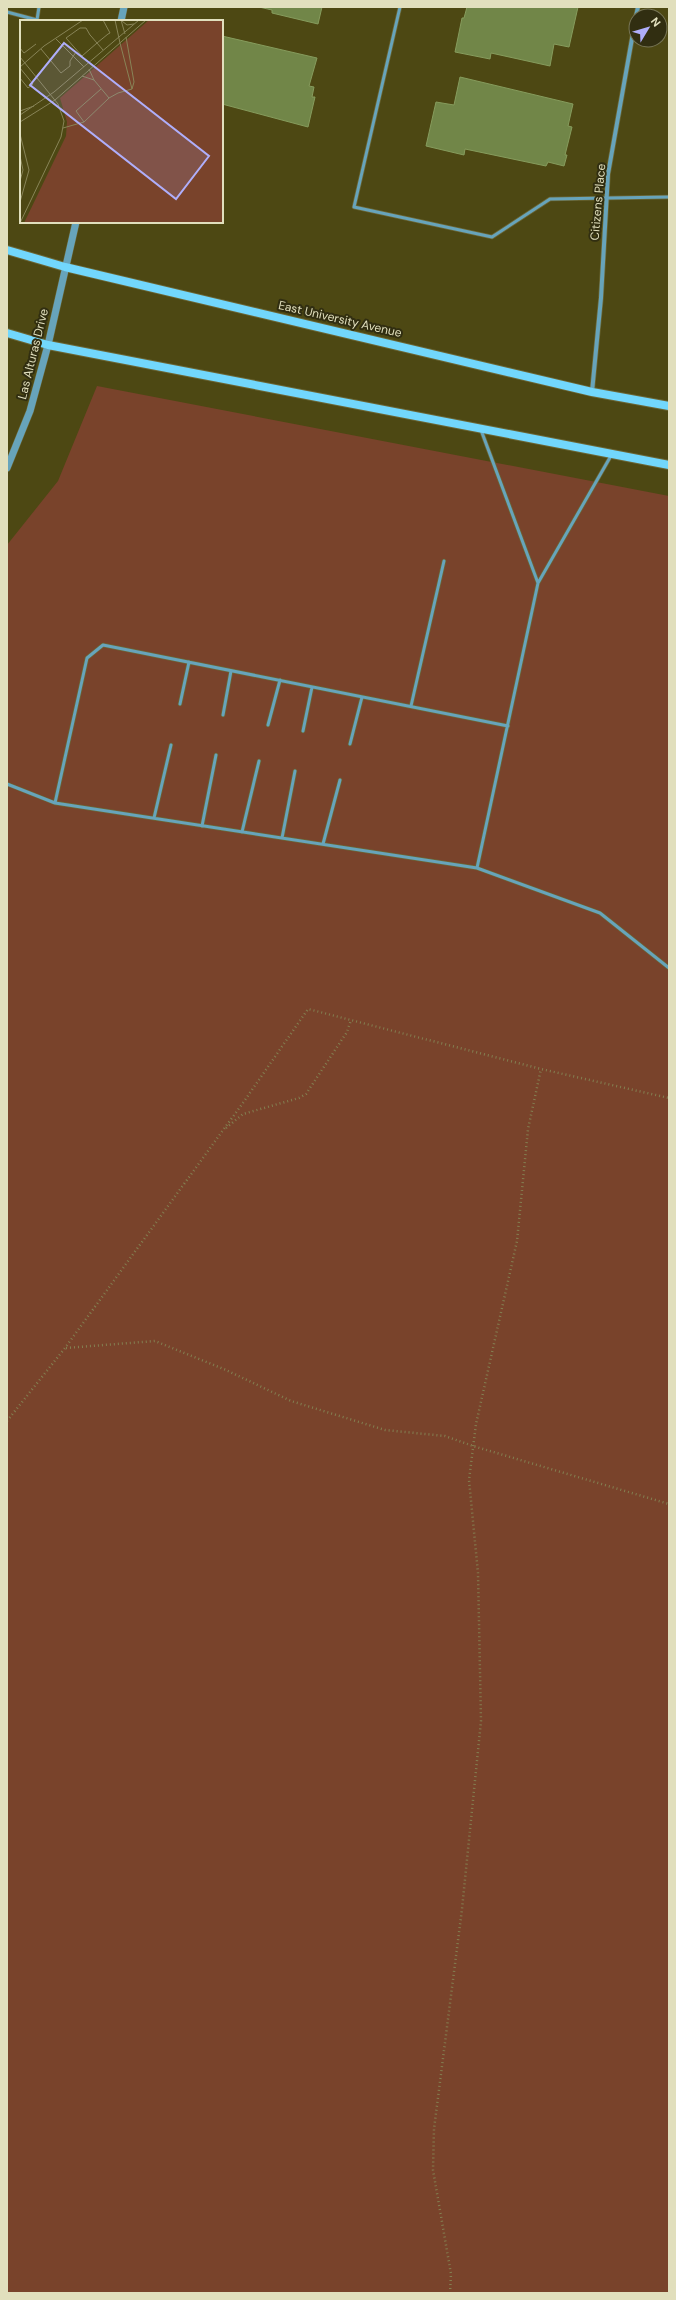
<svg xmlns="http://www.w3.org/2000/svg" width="676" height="2300" viewBox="0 0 676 2300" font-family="'DM Sans',sans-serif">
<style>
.green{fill:#79432b}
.building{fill:#718648;stroke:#869c5d}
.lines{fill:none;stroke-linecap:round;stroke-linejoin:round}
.service-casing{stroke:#6b6635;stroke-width:4.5}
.minor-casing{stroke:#6b6635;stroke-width:5.5}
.tertiary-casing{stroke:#6b6635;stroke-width:8}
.secondary-casing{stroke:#6b6635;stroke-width:10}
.path{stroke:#837f51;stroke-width:2.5;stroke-dasharray:1 3;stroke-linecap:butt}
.service{stroke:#67a4bb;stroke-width:3}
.minor{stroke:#67a4bb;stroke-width:4}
.tertiary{stroke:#67a4bb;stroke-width:7}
.secondary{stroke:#72d7fc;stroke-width:8}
.labels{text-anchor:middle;stroke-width:4;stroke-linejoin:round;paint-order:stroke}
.street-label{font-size:12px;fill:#e1dfbd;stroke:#312e11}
.inset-road{fill:none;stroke:#888457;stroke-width:1}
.view{fill:#afaefa;fill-opacity:0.15;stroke:#afaefa;stroke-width:2}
.inset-edge{fill:none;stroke:#e1dfbd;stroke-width:2}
</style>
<rect width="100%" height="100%" fill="#4d4813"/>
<path class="green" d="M97 386 669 496V2293H7V545L58 481Z"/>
<path class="building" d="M259 7H322L318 24 272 13V10Z
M467 7H578L569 47 554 44 550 66 491 53 490 59 455 52 462 18H464Z
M222 36 317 58 309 86 314 87 312 97H315L308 127 222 104Z
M460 77 573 104 568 126 572 127 565 155H567L564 166 548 162 546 166 465 149 464 155 426 146 436 102 454 105Z"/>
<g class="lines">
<defs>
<path id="service" d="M400 7 354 207 492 237 550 199 669 197
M7 12 37 20 39 7
M481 430 538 583 612 454
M538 583 477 868 600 913 669 968
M180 704 189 662
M411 706 444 561
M223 715 231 671
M268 725 280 680
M303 731 312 687
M350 744 362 697
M7 784 55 803 87 658 103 645 508 726
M55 803 477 868
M154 818 171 745
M202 826 216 755
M242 832 259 761
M282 838 295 771
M323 844 340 780"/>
<path id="minor" d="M636 16 638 7
M592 392 601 298 608 174 636 16"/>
<path id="tertiary" d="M121 21 124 7
M7 468 30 411 48 345 76 222"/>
<path id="secondary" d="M7 250 65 267 592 392 669 406
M7 333 48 345 669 465"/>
</defs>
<use href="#service" class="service-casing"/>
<use href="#minor" class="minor-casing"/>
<use href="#tertiary" class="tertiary-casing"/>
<use href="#secondary" class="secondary-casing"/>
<path class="path" d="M226 1128 243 1114 299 1098 306 1094 347 1032 351 1020
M66 1348 155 1341 226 1370 291 1401 385 1430 445 1436 473 1446 669 1504
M7 1421 65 1348 245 1100 308 1009 541 1069 669 1098
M450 2293 451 2274 433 2170 434 2129 462 1909 481 1721 478 1573 469 1480 476 1424 517 1241 528 1129 541 1069"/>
<use href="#service" class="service"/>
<use href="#minor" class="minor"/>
<use href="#tertiary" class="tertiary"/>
<use href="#secondary" class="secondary"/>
</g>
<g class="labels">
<g class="street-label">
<text transform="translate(598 202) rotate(-85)" y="4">Citizens Place</text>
<text transform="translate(340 319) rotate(13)" y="4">East University Avenue</text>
<text transform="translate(33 354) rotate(-76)" y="4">Las Alturas Drive</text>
</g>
</g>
<g transform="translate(20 20)">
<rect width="203" height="203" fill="#4d4813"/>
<path d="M129 0H203V203H4L46 116 47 102 40 78Z" fill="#79432b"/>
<path class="inset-road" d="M83 0 90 13 88 14 77 23 62 36 46 18 60 8H66L70 15 71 16 83 30M95 0 100 23M101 0 105 14M102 1 107 5 114 4M106 17 114 62 112 69M36 19 64 47M100 23 112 69M0 28 4 33 16 24M21 29 41 53 50 46V41L56 32M0 37 38 84 44 101 41 117 0 203M0 47 24 26 63 0M0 48 13 64 8 68 0 58M62 56 74 60 69 49M74 60 89 78 98 73 112 69M0 91 14 86M0 95 34 72 119 0M0 102 35 80 126 0M64 102 89 78M43 108 64 102 56 91 81 69M0 114 9 150 0 182M0 136 3 150 0 161"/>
<path class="view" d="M44 23 189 136 156 179 10 65Z"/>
<rect width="203" height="203" class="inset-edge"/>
</g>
<rect width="676" height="2300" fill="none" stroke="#e1dfbd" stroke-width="16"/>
<g transform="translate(648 28) rotate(52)"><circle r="19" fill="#312e11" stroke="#777556"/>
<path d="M0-3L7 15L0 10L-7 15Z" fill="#afaefa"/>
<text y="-6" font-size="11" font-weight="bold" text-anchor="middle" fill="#e1dfbd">N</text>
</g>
</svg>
